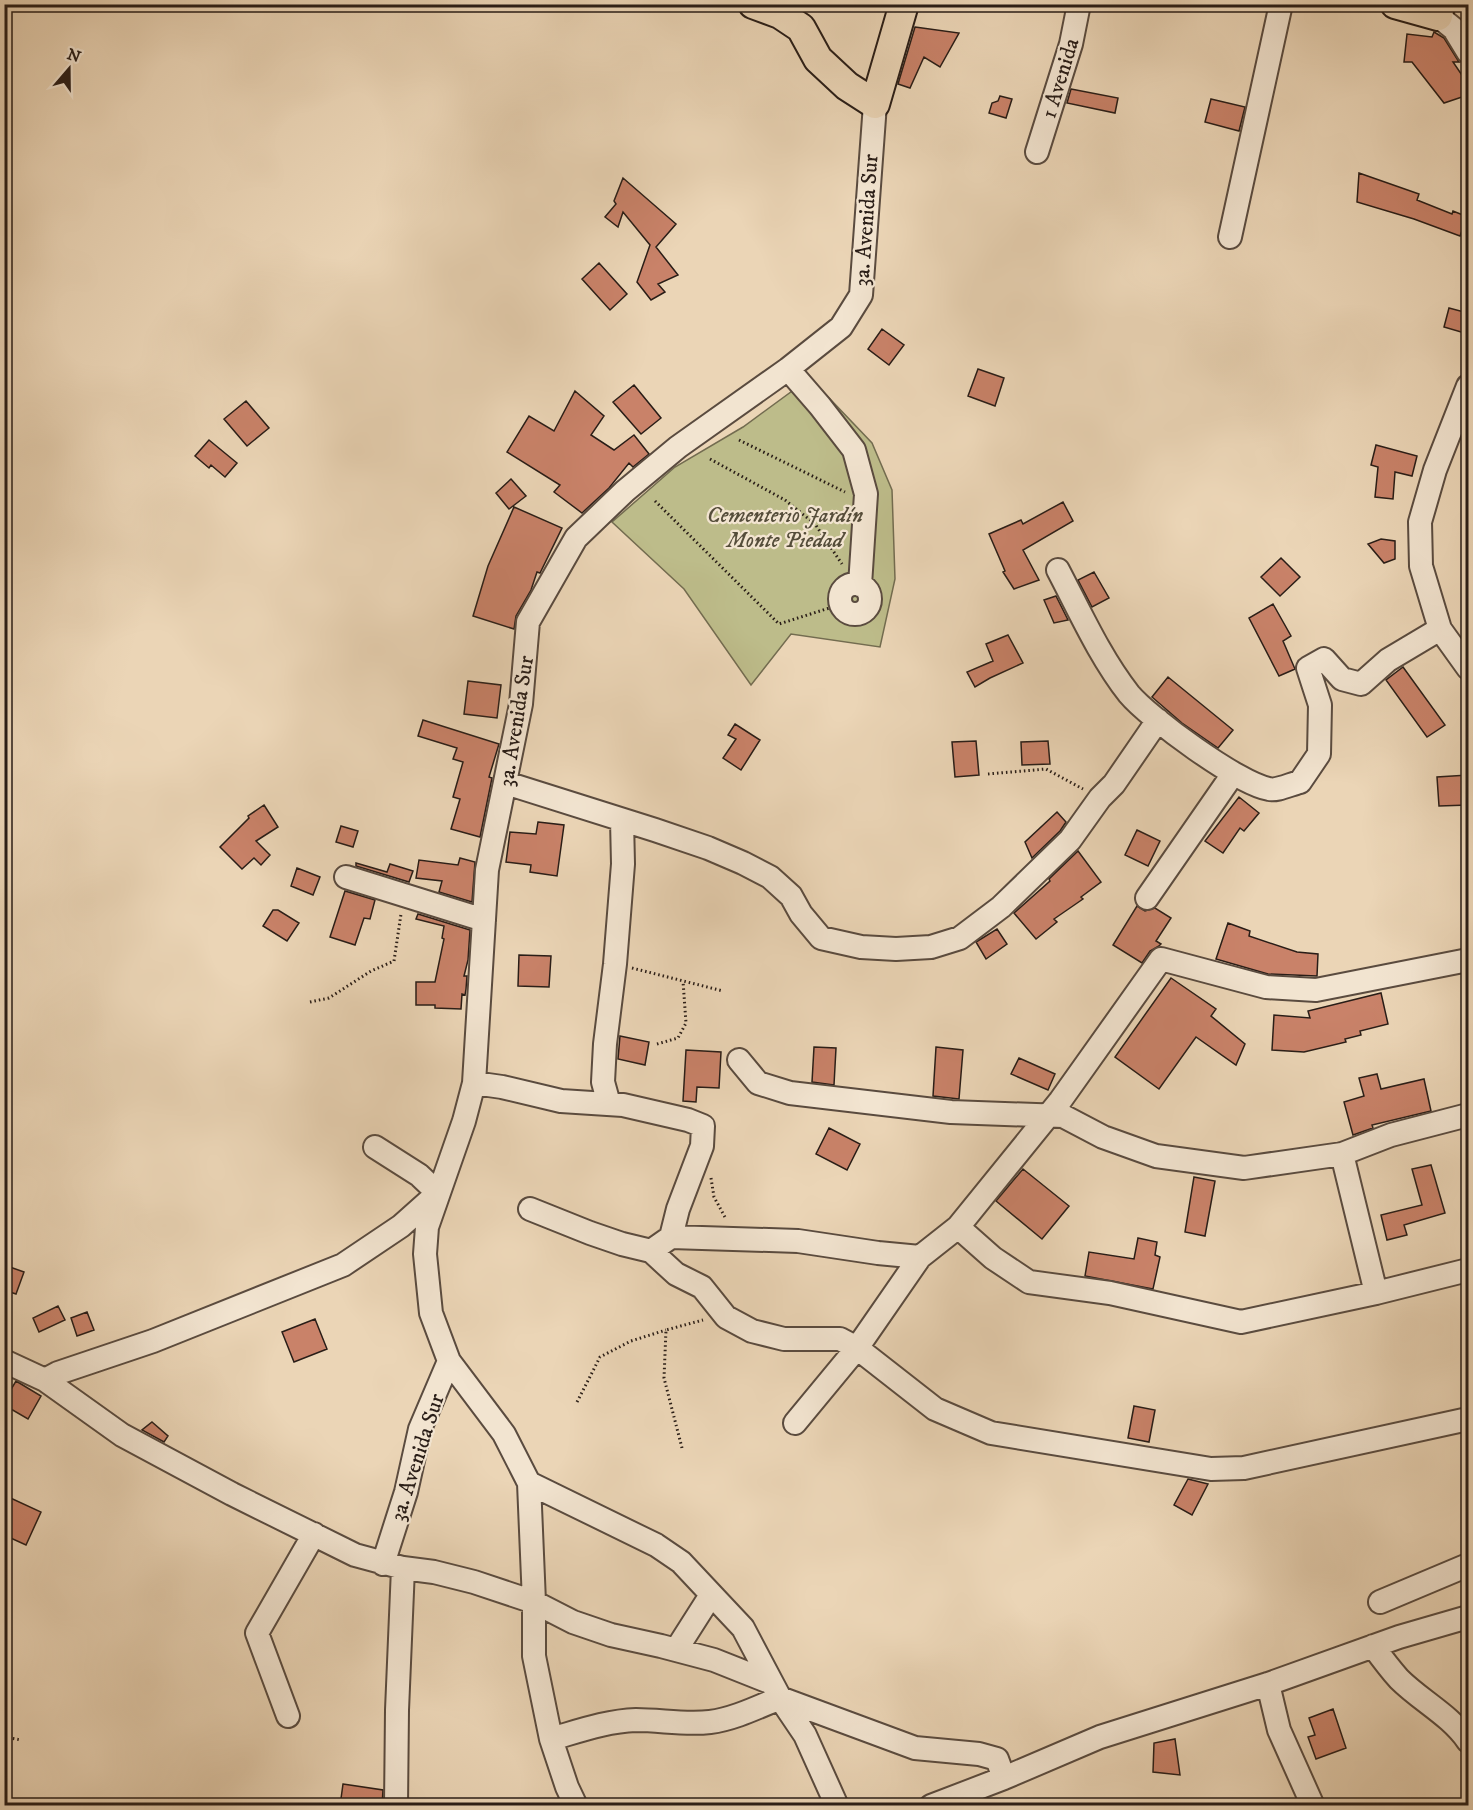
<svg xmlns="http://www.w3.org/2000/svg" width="1473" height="1810" viewBox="0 0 1473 1810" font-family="'IM FELL DW Pica',serif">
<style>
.green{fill:#bdbc8a;stroke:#736c50;stroke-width:1.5}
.building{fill:#c98269;stroke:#291d17;stroke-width:1.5}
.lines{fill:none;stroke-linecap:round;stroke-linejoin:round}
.minor-casing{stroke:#5a4b3f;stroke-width:26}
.major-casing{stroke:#291d17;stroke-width:32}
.path{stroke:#291d17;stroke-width:3;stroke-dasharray:1.5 3;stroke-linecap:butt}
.minor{stroke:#f2e4d0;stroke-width:22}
.major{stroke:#ebd5b6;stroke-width:28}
.labels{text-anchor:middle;stroke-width:4.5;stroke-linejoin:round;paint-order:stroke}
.street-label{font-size:22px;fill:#291d17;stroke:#f2e4d0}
.park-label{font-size:22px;font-style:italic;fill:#554d3a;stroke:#f2e4d0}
</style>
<rect width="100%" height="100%" fill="#ebd5b6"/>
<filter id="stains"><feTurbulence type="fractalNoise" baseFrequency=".00333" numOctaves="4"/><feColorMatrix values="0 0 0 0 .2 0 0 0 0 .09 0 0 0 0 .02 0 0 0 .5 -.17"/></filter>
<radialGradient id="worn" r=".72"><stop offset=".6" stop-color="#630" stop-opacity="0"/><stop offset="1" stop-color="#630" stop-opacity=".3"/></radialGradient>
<path class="green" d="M810 378 872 443 892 490 895 579 880 647 791 634 751 685 684 589 612 522 675 467 743 427Z"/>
<path class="building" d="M915 27 959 33 940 67 924 57 910 88 898 84Z
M1434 32 1444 38 1459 62H1453L1468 84V95L1444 103 1412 62H1404L1407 34 1432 37Z
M1071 89 1118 98 1115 113 1067 103Z
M1000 96 1012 99 1006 118 989 113 992 103 998 101Z
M1211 99 1245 107 1239 131 1205 122Z
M1359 173 1419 194 1417 200 1452 214 1453 211 1468 217V230L1463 228 1460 236 1414 219 1357 202Z
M623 178 676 224 656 247 678 275 658 284 665 292 651 300 637 282 650 245 623 212 618 227 605 217 616 204 614 201Z
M599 263 627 294 610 310 582 279Z
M1449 308 1468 313V334L1444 327Z
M882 329 904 345 889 365 868 349Z
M978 369 1004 378 995 406 968 396Z
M634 385 661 418 641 434 613 402Z
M575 391 604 416 591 435 614 450 634 435 649 454 633 467 629 463 609 488 582 513 554 492 560 485 507 452 529 416 554 431Z
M246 401 269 428 247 446 224 419Z
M209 440 237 463 225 477 211 465 209 468 195 456Z
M1376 445 1417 456 1412 476 1395 472 1393 499 1375 497 1378 467 1371 465Z
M511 479 526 496 509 509 496 493Z
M1063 502 1073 521 1023 550 1039 580 1014 589 1003 572 1005 571 989 534 1021 520 1023 524Z
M514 507 562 528 540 573 537 572 531 590 516 616 514 629 473 616 488 566Z
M1381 539 1395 541V559L1384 563 1368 544Z
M1281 558 1300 577 1280 596 1261 577Z
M1094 572 1109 598 1092 607 1078 580Z
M1056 596 1068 620 1054 623 1044 600Z
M1273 604 1291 636 1283 641 1295 669 1279 676 1249 618Z
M1008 635 1023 663 990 678 975 687 967 672 993 661 986 644Z
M1403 667 1445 725 1427 737 1386 680Z
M1168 677 1233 730 1218 748 1182 723 1152 697Z
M468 681 501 685 497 718 464 714Z
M423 720 499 744 489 777 492 778 480 837 451 829 460 799 453 797 463 762 453 759 457 748 418 736Z
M735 724 760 740 741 770 723 758 736 739 728 735Z
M976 741 979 775 955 777 952 742Z
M1048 741 1050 764 1022 765 1021 742Z
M1468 775V805L1439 806 1437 777Z
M1239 797 1259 813 1244 831 1240 828 1223 853 1205 841Z
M264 805 278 827 256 841 270 855 261 865 254 858 242 869 220 847 249 818 248 816Z
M1057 812 1066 822 1060 831 1032 858 1025 842Z
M538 822 564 825 557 876 530 872 531 865 506 862 510 832 536 834Z
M341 826 358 831 353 847 336 842Z
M1137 830 1160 841 1148 866 1125 855Z
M1078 851 1101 882 1081 897 1083 899 1054 919 1057 922 1036 939 1014 913 1050 881 1049 879Z
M460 858 475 862 472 902 439 892 442 881 416 878 419 860 458 865Z
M356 863 387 872 390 864 413 871 409 882 356 866Z
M297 868 320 877 313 895 291 886Z
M345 891 375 900 370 919 364 918 355 945 330 937Z
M1137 906 1145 911 1155 908 1171 918 1156 941 1161 944 1159 946 1150 951 1142 963 1113 945Z
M273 910H278L299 923 287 941 263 926Z
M418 914 470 930 468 960 464 976H467L466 989 465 995 462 994 461 1009 435 1008V1005H416V982H435L444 939 442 938 444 926 416 919Z
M1228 923 1250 931 1249 936 1297 952 1318 954 1317 976 1268 974 1216 959Z
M997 929 1007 944 986 959 976 942Z
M519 955 551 956 549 987 518 986Z
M1171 978 1216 1009 1211 1016 1245 1044 1236 1065 1196 1037 1159 1089 1115 1057Z
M1381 993 1388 1024 1360 1031 1361 1035 1345 1039 1346 1042 1304 1052 1272 1050 1274 1015 1310 1018 1308 1011Z
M620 1036 649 1042 645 1065 618 1059Z
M814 1047 836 1048 834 1085 812 1082Z
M936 1047 963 1050 959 1099 933 1096Z
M686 1050 721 1052 719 1088 697 1087 696 1102 683 1101Z
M1019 1058 1055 1074 1048 1090 1011 1074Z
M1377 1074 1381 1089 1424 1079 1431 1111 1372 1125 1373 1128 1353 1135 1344 1102 1364 1096 1359 1078Z
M829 1128 860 1144 847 1170 816 1154Z
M1431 1165 1445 1213 1404 1225 1407 1235 1387 1240 1381 1215 1422 1205 1412 1169Z
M1023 1169 1069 1206 1042 1239 996 1201Z
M1194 1177 1215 1181 1205 1236 1185 1232Z
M1138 1238 1157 1242 1155 1255 1160 1257 1153 1289 1085 1276 1089 1252 1134 1259Z
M7 1266 24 1272 16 1294 4 1290V1273Z
M58 1306 65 1320 39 1332 33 1318Z
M87 1312 94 1330 77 1336 71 1318Z
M315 1319 327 1349 294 1362 282 1332Z
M16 1381 41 1396 28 1419 4 1405V1401Z
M1134 1406 1155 1410 1149 1442 1128 1438Z
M152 1422 168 1436 164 1442 142 1430Z
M1188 1479 1208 1484 1192 1515 1174 1505Z
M4 1495 41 1512 26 1545 4 1535Z
M1333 1709 1346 1748 1316 1759 1308 1737 1315 1735 1309 1718Z
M1175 1739 1180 1775 1153 1772 1154 1743Z
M343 1784 383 1790 382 1806H340Z"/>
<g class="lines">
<defs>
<path id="minor" d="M1438 16 1454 29 1468 52
M1037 152 1071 44 1079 4
M1230 237 1281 4
M788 369 820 406 854 450 866 494 860 585
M1468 386 1435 470 1420 522 1421 566 1440 629 1468 668
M1058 570C1080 612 1100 657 1129 694 1149 718 1239 784 1269 789 1277 791 1291 784 1300 782L1319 754 1320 705 1308 668 1324 659 1342 679 1361 684 1388 660 1440 629
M840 599a15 15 0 1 1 30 0a15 15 0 1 1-30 0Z
M506 783 655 830 708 848 743 863 770 877 791 896 801 914 821 938 861 947 896 949 931 947 960 938 1001 907 1070 840 1100 798 1114 784 1158 720
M346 877 484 920
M1147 898 1233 774
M739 1060 758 1083 790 1093 951 1112 1063 1116 1103 1137 1156 1156 1244 1168 1342 1154 1391 1135 1468 1115
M474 1083 502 1087 561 1101 623 1105 688 1120 703 1126 702 1146 678 1209 671 1237 651 1251
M609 1104 603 1082 605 1044 615 964 623 864 622 820
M1342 1154 1376 1293
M530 1209 590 1233 622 1244 651 1251 676 1274 702 1287 726 1317 752 1331 784 1339H840L857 1348 935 1409 991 1433 1211 1469 1244 1468 1468 1419
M958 1227 993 1258 1029 1282 1110 1293 1241 1322 1376 1293 1468 1270
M671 1237 798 1241 878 1253 920 1257
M4 1361 45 1380 58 1373 153 1341 343 1265 401 1226 438 1193 419 1175 375 1147
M45 1380 122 1435 232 1494 355 1555 403 1568 434 1572 474 1582 534 1602 573 1622 611 1635 661 1646 714 1660 772 1683
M795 1423 857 1348 920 1257 958 1227 1060 1101 1161 959 1266 987 1316 990 1468 960
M529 1483 656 1545 681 1562 743 1628 780 1698 805 1735 837 1806
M383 1564 406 1492 420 1429 449 1361
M1380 1602 1468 1565
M1373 1646C1381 1657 1390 1669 1399 1679 1421 1701 1450 1715 1468 1741
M676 1650 711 1595
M1268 1684 1279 1730 1313 1806
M288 1716 257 1633 314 1534
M551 1739C579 1731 607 1721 636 1720 661 1720 685 1725 710 1722 734 1719 758 1707 780 1698L915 1748 979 1754 997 1759 1004 1778
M396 1806 397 1710 403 1568
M576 1806 567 1787 551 1739 534 1656V1602L529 1483 504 1434 449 1361 431 1313 425 1254 427 1227 464 1121 474 1083 487 870 521 704 528 622 576 538 625 491 678 447 788 369 841 327 861 295 875 104
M931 1806 1004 1778 1100 1737 1268 1684 1399 1637 1468 1617"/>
<path id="major" d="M753 4 780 14 801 28 818 59 847 86 875 104 904 4
M1395 4 1438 16 1440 4"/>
</defs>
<use href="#minor" class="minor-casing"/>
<use href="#major" class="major-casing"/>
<path class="path" d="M739 440 845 492
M710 459 785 500 815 524 842 564
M655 501 779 624 842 604
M988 774 1046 769 1083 789
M632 968 723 991
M310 1002 329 998 371 971 394 961 401 914
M657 1044 678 1038 686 1023 683 981
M711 1178 714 1197 726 1219
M577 1402 600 1357 631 1341 666 1330
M682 1448 664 1378 666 1330 703 1320
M4 1737 21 1740"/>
<use href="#minor" class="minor"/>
<use href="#major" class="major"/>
</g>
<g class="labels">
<g class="street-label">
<text transform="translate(1059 78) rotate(-73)" y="8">1 Avenida</text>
<text transform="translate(865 220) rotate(-86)" y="8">3a. Avenida Sur</text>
<text transform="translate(515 721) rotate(-81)" y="8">3a. Avenida Sur</text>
<text transform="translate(416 1457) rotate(-72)" y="8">3a. Avenida Sur</text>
</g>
<g class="park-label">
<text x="785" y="522">Cementerio Jardín<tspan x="785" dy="25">Monte Piedad</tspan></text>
</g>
</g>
<rect width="1473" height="1810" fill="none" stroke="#ebd5b6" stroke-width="24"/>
<rect x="6" y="6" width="1461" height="1798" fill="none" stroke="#291d17" stroke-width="3"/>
<rect x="12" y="12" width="1449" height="1786" fill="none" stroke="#291d17" stroke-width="1.5"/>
<g transform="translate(69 69) rotate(20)" stroke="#f2e4d0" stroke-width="4.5" paint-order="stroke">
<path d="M0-4.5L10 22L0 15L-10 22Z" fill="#291d17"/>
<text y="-9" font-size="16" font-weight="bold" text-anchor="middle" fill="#291d17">N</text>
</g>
<rect width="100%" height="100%" filter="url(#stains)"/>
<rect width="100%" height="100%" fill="url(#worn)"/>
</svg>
